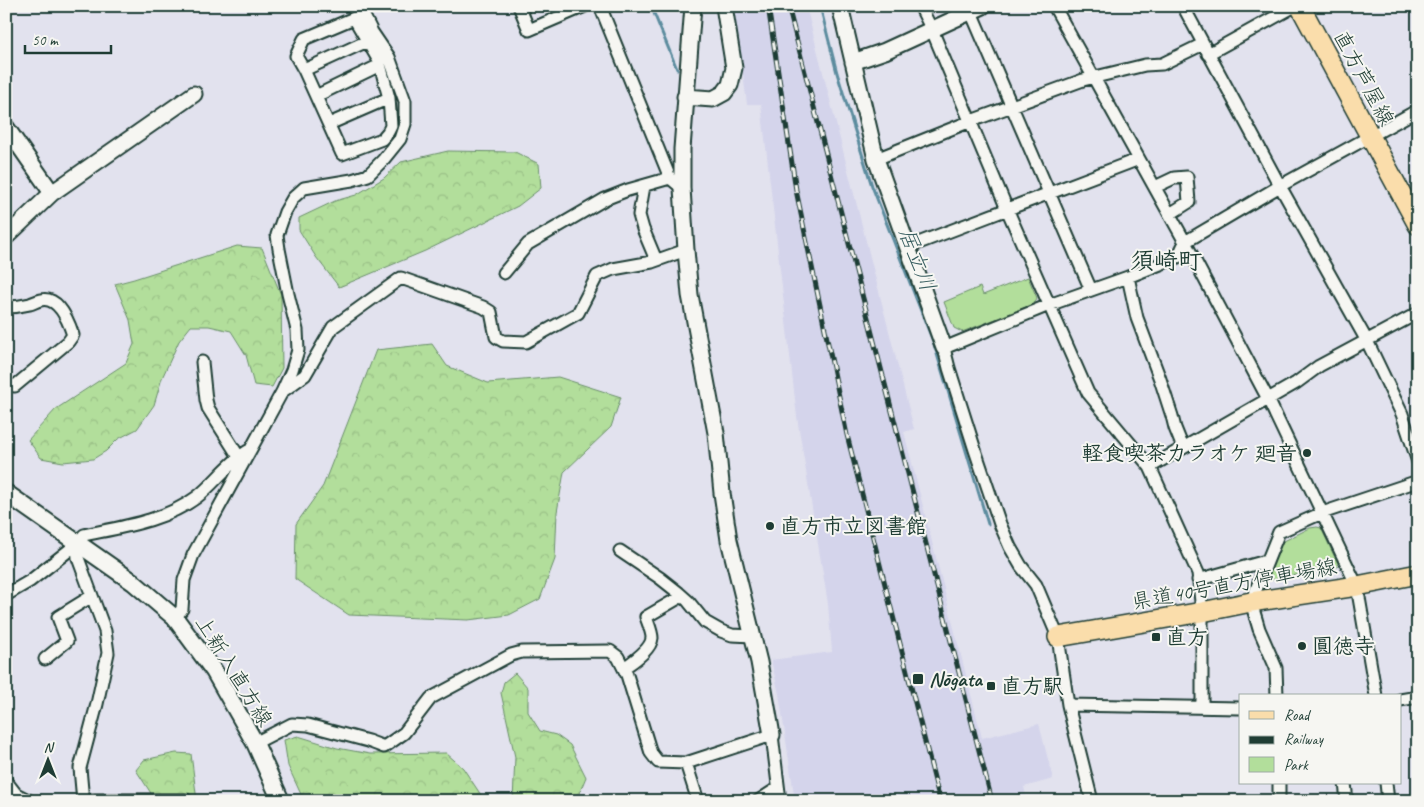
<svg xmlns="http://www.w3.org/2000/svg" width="1424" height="807" viewBox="0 0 1424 807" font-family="Caveat,'Klee One',sans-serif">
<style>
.built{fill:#d4d4eb}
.forest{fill:url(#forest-crowns);stroke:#688e68}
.park{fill:#b2de9b;stroke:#688e68}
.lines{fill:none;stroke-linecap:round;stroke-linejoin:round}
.stream{stroke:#5c8c9e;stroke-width:3}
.minor-casing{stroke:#1f3d34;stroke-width:15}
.tertiary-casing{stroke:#1f3d34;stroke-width:19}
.secondary-casing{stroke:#1f3d34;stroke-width:20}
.primary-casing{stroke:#1f3d34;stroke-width:22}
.minor{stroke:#f6f6f2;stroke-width:11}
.tertiary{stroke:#f6f6f2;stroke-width:15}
.secondary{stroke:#f6f6f2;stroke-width:16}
.primary{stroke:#faddab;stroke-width:19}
.rail-casing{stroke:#1f3d34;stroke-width:5}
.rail{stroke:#f6f6f2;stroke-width:3;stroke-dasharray:9;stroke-linecap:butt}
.poi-dot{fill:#1f3d34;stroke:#f6f6f2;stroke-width:2}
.labels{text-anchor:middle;stroke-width:4;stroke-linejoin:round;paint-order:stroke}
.street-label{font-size:21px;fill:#1f3d34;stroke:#f6f6f2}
.poi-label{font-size:21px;font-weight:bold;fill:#1f3d34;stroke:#f6f6f2;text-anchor:start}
.water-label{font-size:22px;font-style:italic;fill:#385e60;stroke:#f6f6f2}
.quarter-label{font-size:24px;font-weight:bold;fill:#1f3d34;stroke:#f6f6f2}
</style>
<defs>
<pattern id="forest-crowns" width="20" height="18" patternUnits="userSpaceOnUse" patternTransform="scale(1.25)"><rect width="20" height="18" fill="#b2de9b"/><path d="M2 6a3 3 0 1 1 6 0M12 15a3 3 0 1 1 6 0" fill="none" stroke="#99bf86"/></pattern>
</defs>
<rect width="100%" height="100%" fill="#e2e2ee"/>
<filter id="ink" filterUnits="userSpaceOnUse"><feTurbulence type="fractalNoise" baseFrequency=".02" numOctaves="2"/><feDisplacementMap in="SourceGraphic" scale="10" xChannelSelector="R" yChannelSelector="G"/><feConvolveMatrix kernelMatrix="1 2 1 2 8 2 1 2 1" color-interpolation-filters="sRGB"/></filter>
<g filter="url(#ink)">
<path class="built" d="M734 6H806L914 429 904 432 982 738 1039 724 1053 779 1024 787 1026 796 1019 798 1020 801H795L779 694 771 660 832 652 828 604 797 417 761 104H747Z"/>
<path class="forest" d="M448 151 515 152 539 164 541 188 518 206 425 251 339 287 316 257 299 230V218L335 201 356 195 384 178 401 162Z
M237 246 262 248 281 295 282 368 272 387 254 385 246 355 231 331 209 326H191L179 341 162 378 154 405 137 429 118 439 106 451 93 459 63 462 41 458 28 440 56 409 126 363 134 344 130 320 115 284 134 279Z
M432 344 447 366 488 383 558 377 621 397 611 427 564 472 557 512 555 559 540 599 509 615 468 620 349 615 295 579 296 524 323 486 376 350Z
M515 673 528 688V712L540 731 556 735 570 745 586 777 576 801H513L515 757 501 693 504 682Z
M298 736 337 748 370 754 446 753 463 768 485 801H304L288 766 284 740Z
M176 753 191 754 197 801H156L136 770 144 760Z"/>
<path class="park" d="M1028 277 1037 298 1034 304 962 332 954 328 944 302 980 287 983 295Z
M1317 527 1321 528 1338 564 1337 567 1266 581 1282 542 1310 528Z"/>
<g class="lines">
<path class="stream" d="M651 6 677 69
M820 6 837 73 872 186 934 344 988 524"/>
<defs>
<path id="minor" d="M519 6 529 30 585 6
M600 6 670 178 682 188
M920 6 932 30 1007 209 1088 393 1150 467 1198 573 1202 612V707
M1054 6 1185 242 1268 399 1357 586 1376 696
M1183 6 1280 186 1367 341 1402 414 1418 462
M971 12 1091 290
M354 18 379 61 389 98 391 126 388 132 382 139 342 154 304 70 296 56 304 39Z
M1208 54 1295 6
M304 70 374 38
M316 96 380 65
M329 124 389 98
M876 159 971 121 1083 80 1145 65 1162 64 1203 44
M644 186 639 215 643 229 656 260
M1155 187 1174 178 1187 177 1189 202 1170 214
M908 247 1139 159
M504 273 528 244 605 199 628 190 670 178
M1128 277 1137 318 1160 379 1172 416 1175 428 1183 448
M6 307C14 307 22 306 30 304 33 303 37 301 41 300 59 296 69 323 73 335L68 342 15 386 6 385
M202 362 206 400 208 408 239 457
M283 391 305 375 333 327 401 278 483 307 491 312 496 337 503 341 526 342 578 313 597 276 613 269 652 262 686 250
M1150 467 1296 383 1319 366 1418 313
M77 544 78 558 105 631 108 653 97 704 80 768 83 801
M620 551 660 578 679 593 688 601 705 622 721 631 732 635 753 636
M1198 580 1266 561
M6 595 30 581 77 544 84 535C122 527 165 521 197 497 215 483 228 463 248 451
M175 618 182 609 184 580 193 555 282 392 292 370 298 350 297 330 288 294 279 249 277 235 285 212 293 198 304 188 352 180 368 175 383 160 400 139 405 124V101L389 57 372 32 359 6
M45 659 67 641 58 617 92 596
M624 668C632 662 651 650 652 638 652 632 648 623 646 617L682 596
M1277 696 1276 668 1259 629 1251 602 1279 532 1322 513 1418 481
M1400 700 1418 697
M1068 705 1240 708
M255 743 292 724 308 725 368 741 384 747 404 733 431 698 511 655 522 652 610 651 618 657 627 675 651 753 658 762 686 763 772 735 780 801
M686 763 698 801
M6 781 16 794 30 801
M1345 783 1347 801
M1386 783 1388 801
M83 800H186
M758 801 778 788
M1092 801 1068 705 1058 637 1036 585 1021 566 1010 547 1000 524 975 450 949 368 944 348 1049 305 1128 277 1178 257 1185 242 1280 186 1418 110
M1279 801V783"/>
<path id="tertiary" d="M693 6 682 149V188L686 250 690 295 716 433 722 493 729 540 759 662 772 735
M840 6 876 159 944 348
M853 62 885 51 983 6
M685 97 713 99 724 93 730 85 734 68 724 6
M6 127 52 193
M6 237 52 193 194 94"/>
<path id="secondary" d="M6 493 133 582 175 618 214 671 255 743 281 801"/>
<path id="primary" d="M1300 6 1418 225
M1058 637 1202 612 1251 602 1357 586 1418 574"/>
</defs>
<use href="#minor" class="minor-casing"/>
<use href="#tertiary" class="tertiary-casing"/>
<use href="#secondary" class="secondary-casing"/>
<use href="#primary" class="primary-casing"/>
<use href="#minor" class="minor"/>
<use href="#tertiary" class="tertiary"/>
<use href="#secondary" class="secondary"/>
<use href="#primary" class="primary"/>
<defs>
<path id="rail" d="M768 6 796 190 847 435 940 801
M788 6 992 801"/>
</defs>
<use href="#rail" class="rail-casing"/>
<use href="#rail" class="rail"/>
</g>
</g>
<g class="poi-dot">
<circle cx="1307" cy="453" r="5"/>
<circle cx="770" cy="526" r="5"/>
<rect x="1151" y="632" width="10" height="10" rx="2.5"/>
<circle cx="1302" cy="646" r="5"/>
<rect x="912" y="673" width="12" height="12" rx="2.5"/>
<rect x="986" y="681" width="10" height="10" rx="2.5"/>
</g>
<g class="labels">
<g class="street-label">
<text transform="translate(1364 78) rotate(62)" y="7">直方芦屋線</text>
<text transform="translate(1234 584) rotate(-10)" y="7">県道40号直方停車場線</text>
<text transform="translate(234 671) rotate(58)" y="7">上新入直方線</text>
</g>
<g class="poi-label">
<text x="1297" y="460" text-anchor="end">軽食喫茶カラオケ 廻音</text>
<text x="780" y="533">直方市立図書館</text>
<text x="1166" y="644">直方</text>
<text x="1312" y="653">圓徳寺</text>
<text x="929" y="686">Nōgata</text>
<text x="1001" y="693">直方駅</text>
</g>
<g class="water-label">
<text transform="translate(918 259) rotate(69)" y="8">居立川</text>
</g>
<g class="quarter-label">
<text x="1166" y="269">須崎町</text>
</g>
</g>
<rect width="1424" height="807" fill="none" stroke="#f6f6f2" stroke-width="25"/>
<rect x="12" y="12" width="1399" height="782" fill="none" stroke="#1f3d34" stroke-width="2" filter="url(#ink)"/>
<rect x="1239" y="694" width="162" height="90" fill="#f6f6f2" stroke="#a0aca6"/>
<rect x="1249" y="711" width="25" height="8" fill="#faddab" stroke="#a0aca6"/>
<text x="1284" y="720" font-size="15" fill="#1f3d34">Road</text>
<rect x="1249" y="736" width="25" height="8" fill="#1f3d34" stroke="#a0aca6"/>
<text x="1284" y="744" font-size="15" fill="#1f3d34">Railway</text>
<rect x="1249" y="757" width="25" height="15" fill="#b2de9b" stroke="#a0aca6"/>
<text x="1284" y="770" font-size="15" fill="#1f3d34">Park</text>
<g transform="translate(48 760)" stroke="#f6f6f2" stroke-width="4" paint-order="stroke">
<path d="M0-4L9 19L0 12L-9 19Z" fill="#1f3d34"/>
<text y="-8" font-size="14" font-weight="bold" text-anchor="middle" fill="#1f3d34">N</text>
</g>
<path d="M25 45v8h86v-8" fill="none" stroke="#1f3d34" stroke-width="2.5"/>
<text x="32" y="45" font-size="15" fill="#1f3d34" stroke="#f6f6f2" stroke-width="4" paint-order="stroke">50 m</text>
</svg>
